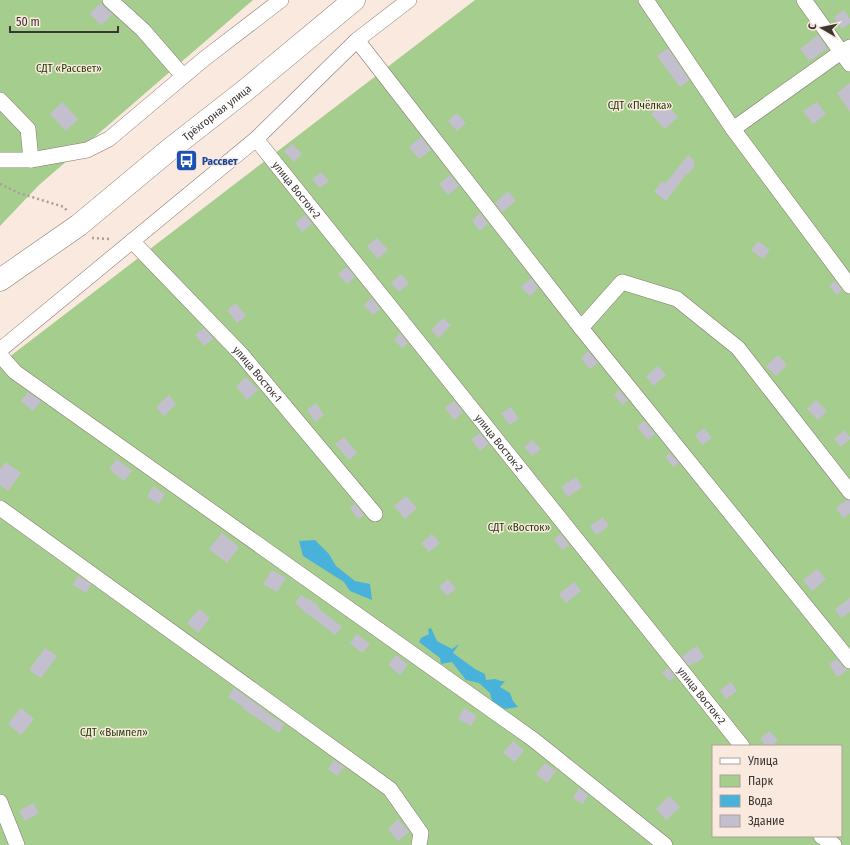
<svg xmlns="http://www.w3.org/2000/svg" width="850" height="845" viewBox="0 0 850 845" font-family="'Fira Sans Condensed',sans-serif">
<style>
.green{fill:#a5cd8d;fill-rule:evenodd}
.water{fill:#49b2da}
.building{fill:#c4bfce}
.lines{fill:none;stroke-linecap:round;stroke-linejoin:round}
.minor-casing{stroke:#84776e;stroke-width:16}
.highway-casing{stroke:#84776e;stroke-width:23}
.path{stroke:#a99d96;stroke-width:2.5;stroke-dasharray:2 3;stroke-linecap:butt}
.minor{stroke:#fff;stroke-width:15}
.highway{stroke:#fff;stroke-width:22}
.labels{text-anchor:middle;stroke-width:3;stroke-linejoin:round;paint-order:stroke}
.park-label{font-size:11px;fill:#1c3802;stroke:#f9e9df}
.street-label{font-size:11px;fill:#3c3632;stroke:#f9e9df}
.transit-label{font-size:11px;font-weight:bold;fill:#164399;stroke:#f9e9df;text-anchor:start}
</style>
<rect width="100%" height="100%" fill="#f9e9df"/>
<path class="green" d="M0 0H253L39 185 0 226Z
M475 0H850V845H0V364ZM713 746H841V836H713Z"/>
<path class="water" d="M315 540 329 554 336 566 355 581 370 584 372 600 350 591 344 582 303 556 299 541Z
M431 628 437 641 452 649 459 644 453 653 475 669 485 674 486 680 495 679 501 681H505L500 687 510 693 513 701 518 707 505 709 492 701 490 693 479 683 466 680 452 662 441 664 440 658 419 642 421 638 429 634 428 629Z"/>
<path class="building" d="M101 2 104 7 112 14H111L112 15 101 25 90 14Z
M844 10 850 19V23L842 29 834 17Z
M818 35 827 48 810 61 800 49Z
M668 48 689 80 680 87 657 56Z
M850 83V112L837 93Z
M62 102 78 119 66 131 50 114Z
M664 102 678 117 665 129 651 114Z
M817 102 826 114 813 124 803 111Z
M457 113 466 123 457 131 448 121Z
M421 137 431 150 419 159 409 147Z
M292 144 302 154 294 162 284 151Z
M688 155 695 161 693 164 695 165 687 175 686 174 666 201 654 192 662 181 665 184Z
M321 172 329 181 320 188 312 179Z
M450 175 459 186 448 195 439 184Z
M508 191 516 201 502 212 495 203Z
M480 213 488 224 480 231 472 221Z
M305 215 312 224 302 232 295 223Z
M377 238 388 250 378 259 367 246Z
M758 241 770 250 763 259 751 250Z
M347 267 355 277 347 284 338 274Z
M401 274 409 283 399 292 391 283Z
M531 278 538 288 530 296 521 287Z
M835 281 842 290 837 295 829 286Z
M372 298 380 309 373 315 364 305Z
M236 303 246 316 237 323 227 310Z
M443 318 451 325 439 338 431 330Z
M204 328 213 339 204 346 195 335Z
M400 333 408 343 402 348 394 340Z
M588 351 598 363 590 369 581 358Z
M778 355 787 365 776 376 766 366Z
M658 366 666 375 653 386 646 376Z
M246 377 258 390 247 400 236 386Z
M619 390 628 400 623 405 614 395Z
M28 392 41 401 33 411 21 401Z
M169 395 176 404 164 416 156 407Z
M816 400 827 411 818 420 807 409Z
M454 401 463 412 454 420 445 408Z
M316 403 324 415 315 422 307 410Z
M511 407 519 419 509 425 501 413Z
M644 421 655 434 648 440 637 427Z
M704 428 712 438 702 445 695 435Z
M844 430 850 437V439L841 447 834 439Z
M480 433 489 444 480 451 471 439Z
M344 437 357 453 349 460 335 444Z
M532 440 541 449 532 456 524 447Z
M670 453 679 463 673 467 665 457Z
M117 459 132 471 124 481 109 469Z
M5 462 21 473 8 491 0 485V470Z
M576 477 582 487 568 497 561 487Z
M153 486 165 494 159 504 147 497Z
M406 496 417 508 405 519 394 506Z
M847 500 850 501V513L843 518 836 508Z
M355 504 364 515 358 519 350 508Z
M603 517 609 526 596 535 590 526Z
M222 533 239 547 227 563 209 549Z
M432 534 440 543 429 552 421 543Z
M561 534 569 545 562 550 554 539Z
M817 569 826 579 812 591 803 580Z
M272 570 286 578 277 592 263 584Z
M78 576 91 584 86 593 73 585Z
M448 579 456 589 447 596 439 587Z
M574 582 581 591 566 603 559 594Z
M301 595 307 599 308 598 319 606 318 608 342 627 335 635 311 616V617L300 608V607L295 603Z
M850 598V612L841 618 835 609Z
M199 609 210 618 198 633 187 623Z
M357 634 370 644 362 653 350 643Z
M697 646 704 657 694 664 693 663 689 666 682 657 686 653Z
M45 648 57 656 41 678 29 670Z
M396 655 408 665 400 675 388 665Z
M837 659 843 667 848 670 837 677 829 664Z
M668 668 675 677 669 681 662 672Z
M731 682 737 691 726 699 720 690Z
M234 688 266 711 265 712 284 724 279 733 242 708 244 707 228 697Z
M21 708 34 719 21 735 8 724Z
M464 708 477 716 471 726 458 719Z
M770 731 778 741 772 746H766L760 738Z
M513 741 524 750 515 762 503 753Z
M334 760 344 767 337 776 328 769Z
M545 763 556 771 547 783 536 774Z
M579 788 588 795 583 804 573 798Z
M669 796 680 807 666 820 656 809Z
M33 803 39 813 25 821 19 811Z
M398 819 409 832 398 841 388 829Z"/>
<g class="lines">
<defs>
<g id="minor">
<path d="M110 0 143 30 183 76"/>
<path d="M646 0 733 129 850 286"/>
<path d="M804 0 850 64"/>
<path d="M357 40 581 328 850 661"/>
<path d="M0 100 28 129 31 160"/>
<path d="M733 129 841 52 850 47"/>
<path id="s1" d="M256 139 742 746"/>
<path d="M0 160H31L87 150 109 139 204 59 281 0"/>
<path id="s2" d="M132 241 242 355 375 514"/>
<path d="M581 328 622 282 677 299 738 348 850 492"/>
<path d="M0 350 256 139 357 40 409 0"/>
<path d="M0 355 15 372 534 740 665 845"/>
<path d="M0 508 390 789 421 833 419 845"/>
<path d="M0 802 17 845"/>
<path d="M821 836 834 845"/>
</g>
<g id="highway">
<path id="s3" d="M0 280 79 225 169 150 247 89 354 0"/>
</g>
</defs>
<use href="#minor" class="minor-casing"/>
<use href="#highway" class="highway-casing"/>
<path class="path" d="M0 184 19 193 64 207 68 212
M92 238 111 239"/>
<use href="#minor" class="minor"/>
<use href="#highway" class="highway"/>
</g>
<defs>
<symbol id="bus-square" viewBox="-11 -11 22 22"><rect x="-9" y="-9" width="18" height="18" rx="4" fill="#1a4fb4" stroke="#f9e9df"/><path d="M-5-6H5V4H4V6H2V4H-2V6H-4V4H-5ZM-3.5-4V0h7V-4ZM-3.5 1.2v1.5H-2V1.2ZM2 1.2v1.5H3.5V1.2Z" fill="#fff"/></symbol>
</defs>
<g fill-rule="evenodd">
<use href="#bus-square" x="174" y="148" width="25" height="25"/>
</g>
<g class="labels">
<g class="park-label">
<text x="69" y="72">СДТ «Рассвет»</text>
<text x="640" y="109">СДТ «Пчёлка»</text>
<text x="519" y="531">СДТ «Восток»</text>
<text x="114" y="736">СДТ «Вымпел»</text>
</g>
<g class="street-label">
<text dy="4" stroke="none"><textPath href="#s3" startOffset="274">Трёхгорная улица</textPath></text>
<text dy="4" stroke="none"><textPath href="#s1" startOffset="65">улица Восток-2</textPath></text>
<text dy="4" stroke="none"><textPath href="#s2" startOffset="183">улица Восток-1</textPath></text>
<text dy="4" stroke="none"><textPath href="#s1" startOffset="389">улица Восток-2</textPath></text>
<text dy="4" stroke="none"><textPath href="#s1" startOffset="713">улица Восток-2</textPath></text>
</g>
<g class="transit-label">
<text x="202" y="165">Рассвет</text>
</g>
</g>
<rect x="712" y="745" width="130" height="92" fill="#f9e9df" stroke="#ada19a"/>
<rect x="720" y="758" width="20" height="6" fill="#ffffff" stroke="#ada19a"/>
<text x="748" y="765" font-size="12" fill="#3c3632">Улица</text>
<rect x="720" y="775" width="20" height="12" fill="#a5cd8d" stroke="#ada19a"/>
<text x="748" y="785" font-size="12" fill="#3c3632">Парк</text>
<rect x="720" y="795" width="20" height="12" fill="#49b2da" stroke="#ada19a"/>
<text x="748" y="805" font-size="12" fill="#3c3632">Вода</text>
<rect x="720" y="815" width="20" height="12" fill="#c4bfce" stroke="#ada19a"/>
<text x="748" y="825" font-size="12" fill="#3c3632">Здание</text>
<g transform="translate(822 28) rotate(279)" stroke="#f9e9df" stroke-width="3" paint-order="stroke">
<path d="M0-3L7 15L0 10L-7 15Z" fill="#3c3632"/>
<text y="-6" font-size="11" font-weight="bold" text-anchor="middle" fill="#3c3632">С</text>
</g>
<path d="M10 26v6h108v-6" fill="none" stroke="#3c3632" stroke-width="2"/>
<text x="16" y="26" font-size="12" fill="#3c3632" stroke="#f9e9df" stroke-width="3" paint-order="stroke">50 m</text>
</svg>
